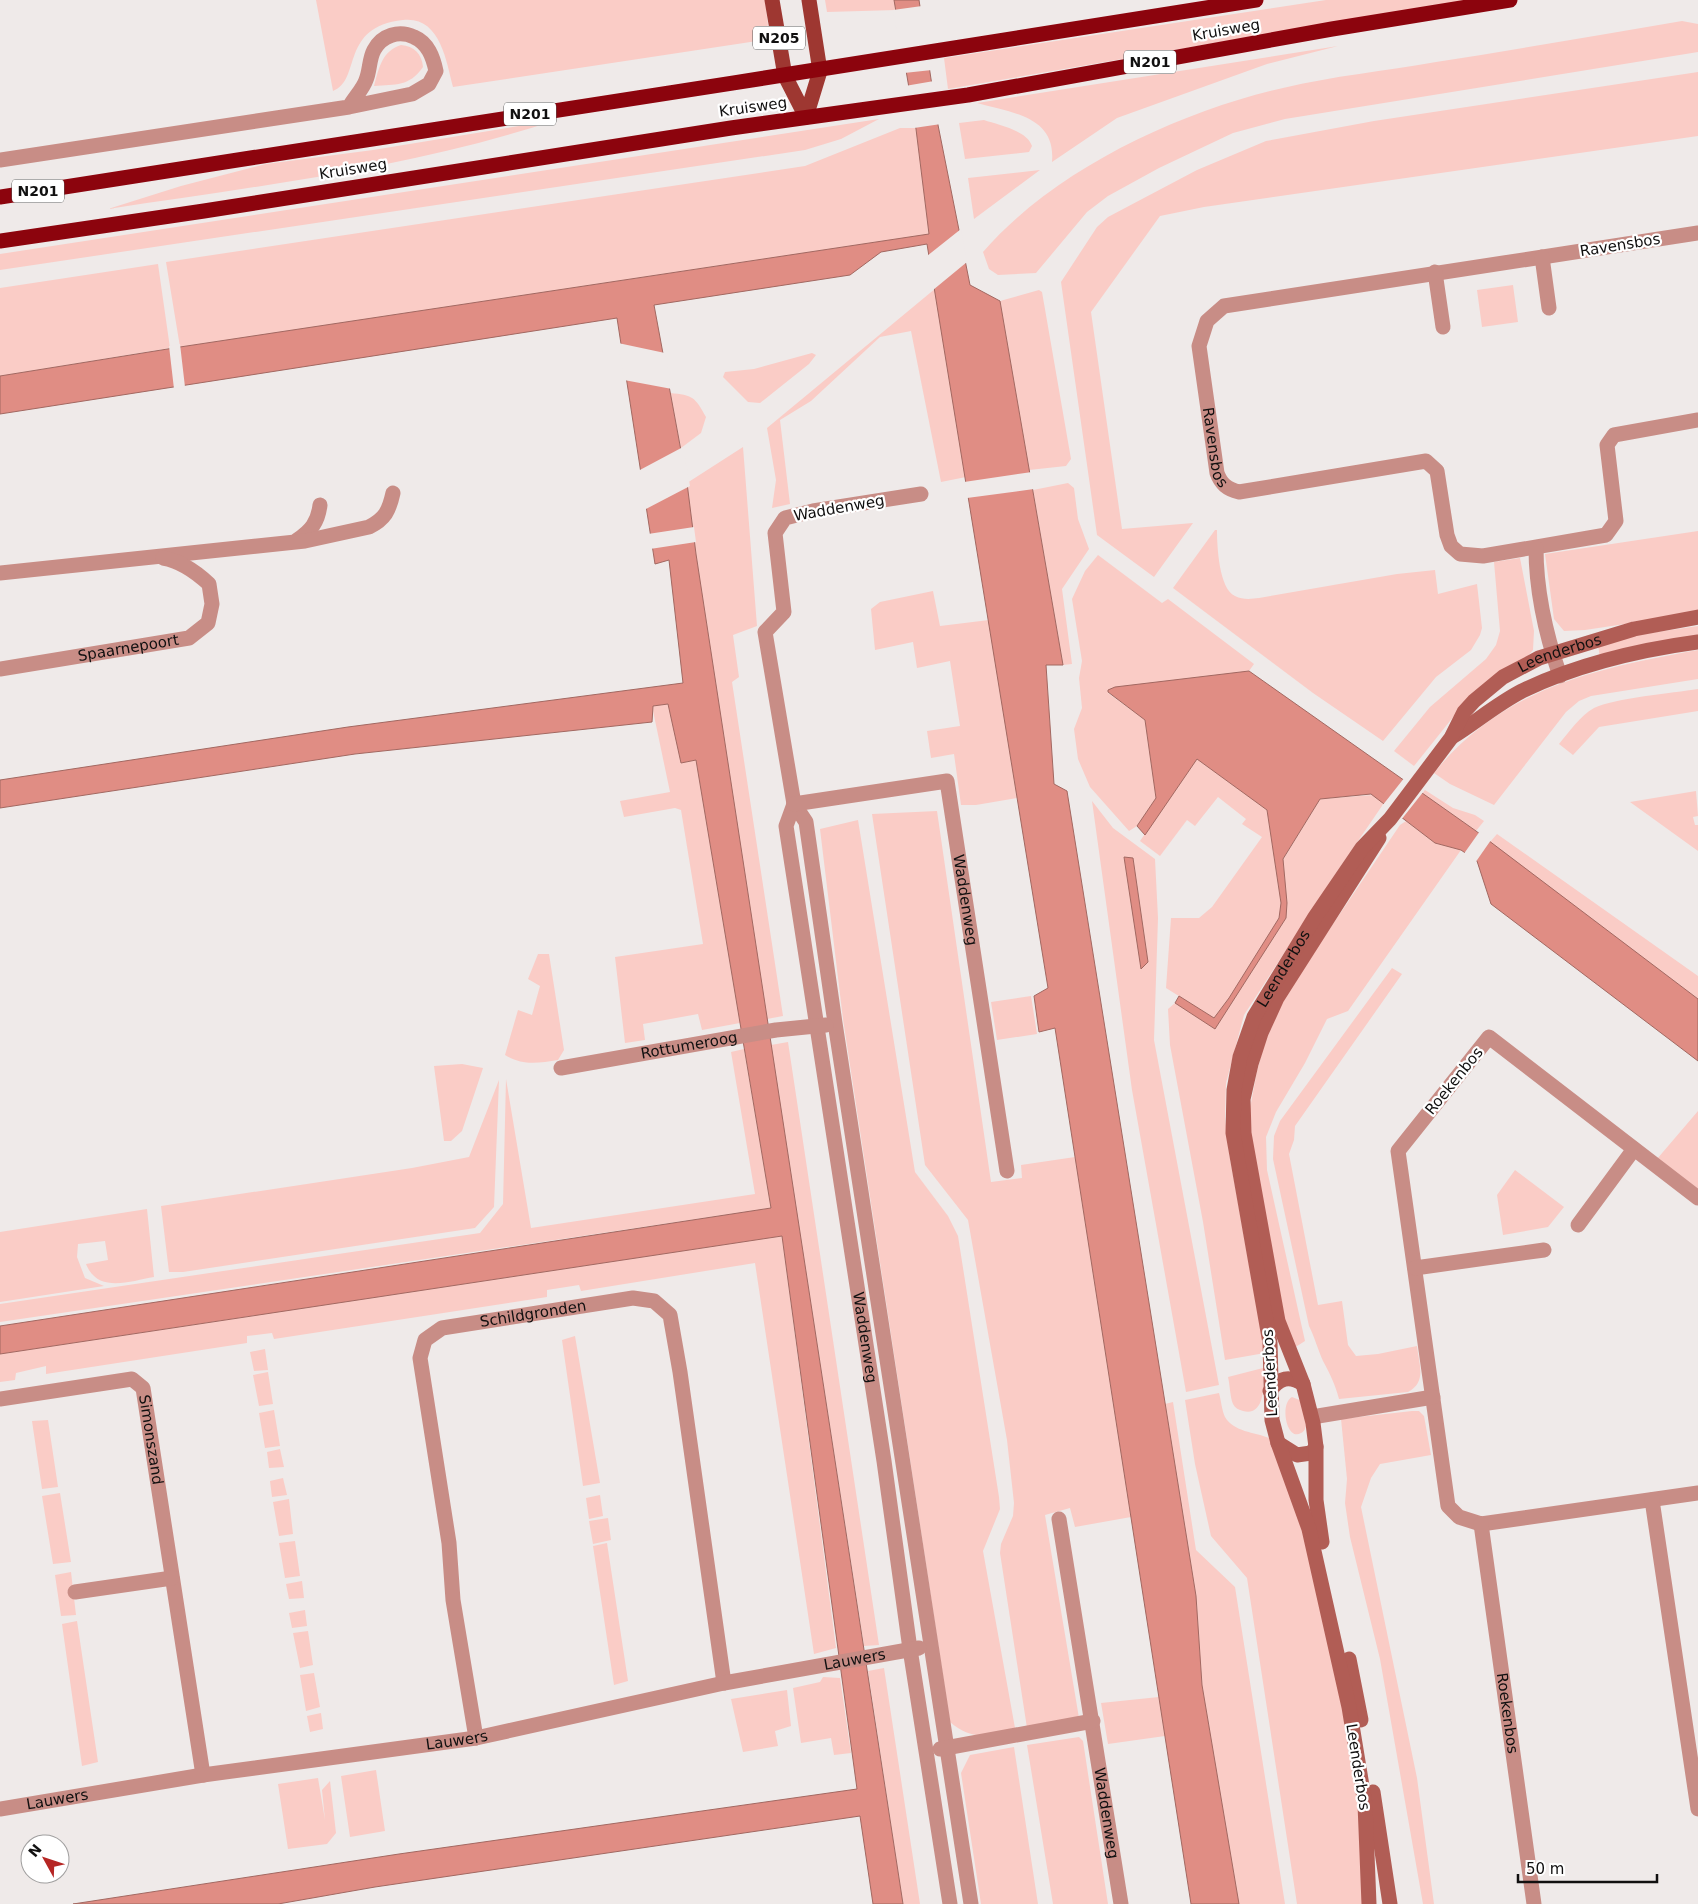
<svg xmlns="http://www.w3.org/2000/svg" width="1698" height="1904" viewBox="0 0 1698 1904" font-family="'DejaVu Sans',sans-serif">
<style>
.green{fill:#faccc6;fill-rule:evenodd}
.water{fill:#e08d84;stroke:#a26861}
.pier{fill:#efeae9}
.lines{fill:none;stroke-linecap:round;stroke-linejoin:round}
.street{stroke:#c88d86;stroke-width:15}
.secondary{stroke:#b15d55;stroke-width:15}
.primary{stroke:#9e3731;stroke-width:15}
.highway{stroke:#8c040d;stroke-width:15}
.labels{text-anchor:middle;stroke-width:4.5;stroke-linejoin:round;paint-order:stroke}
.shield{fill:#fff;stroke:#585858;stroke-width:1}
.shield-label{font-size:14px;font-weight:bold;fill:#111010}
.street-label{font-size:15px;fill:#111010;stroke:#fff}
</style>
<rect width="100%" height="100%" fill="#efeae9"/>
<path class="green" d="M316 0H765L768 25 757 41 453 87C446 60 440 16 403 20 339 27 362 80 333 91Z
M825 0H894L896 10 827 12Z
M1326 0H1466L948 89 944 58Z
M1682 21 1698 24V52L1285 119 1233 133 1159 168 1108 196 1087 212 1036 273 998 275 989 269 983 252C1054 170 1178 112 1283 88 1333 76 1385 71 1436 62 1518 49 1600 35 1682 21Z
M401 45C414 46 422 54 423 67 409 87 396 84 374 86 379 68 382 51 401 45Z
M1338 46 1267 64 1117 118 1052 162C1056 116 1012 113 977 103Z
M1698 72V136L1204 207 1160 216 1091 312 1122 529 1193 523 1154 577 1097 535 1061 282 1097 227 1108 217 1197 170 1266 141 1374 121Z
M879 119 841 139 805 150 0 270V254Z
M556 120C411 168 259 186 108 209L181 186 266 164 373 150Z
M984 120C998 125 1027 130 1032 146L1029 152 965 159 959 123Z
M900 128H916L929 234 180 347 166 262 805 166Z
M1040 170 982 213 974 219 968 178Z
M158 264 170 348 0 376V288Z
M1513 285 1518 322 1482 327 1477 290Z
M936 288 966 477 941 482 911 331 880 337 811 401 780 420 790 504 772 508 776 480 767 428Z
M1039 290 1042 292 1071 459 1066 466 1029 470 1000 301Z
M812 353 816 355 809 364 760 403 748 402 723 377 725 372 754 369Z
M670 393C693 395 695 397 706 417L701 433 681 448Z
M743 447 757 626 733 635 739 677 732 682 783 1016 767 1019 696 554 687 483Z
M1068 483 1074 488 1078 519 1089 549 1062 589 1072 664 1063 665 1033 490Z
M1215 530H1217C1217 546 1219 589 1235 596 1243 600 1251 599 1259 598L1397 574 1435 570 1438 594 1477 584 1482 628 1480 635 1471 650 1436 677 1383 741 1313 693 1173 588Z
M1698 531V613L1585 630 1564 631 1554 619 1545 554Z
M1098 555 1162 603 1168 599 1254 664 1249 671 1108 690V693L1145 720 1156 798 1137 826 1129 831 1090 787 1078 759 1074 729 1082 708 1079 678 1082 661 1072 599 1085 571Z
M1520 558 1534 631 1533 650 1517 668 1454 716 1414 766 1394 751 1430 707 1486 659 1496 645 1500 631 1494 562Z
M933 591 940 626 989 620 1017 798 976 805H961L954 754 931 758 927 731 960 726 950 661 917 668 913 642 875 650 871 609 880 602Z
M1698 626V636L1600 658 1598 645 1630 636Z
M1698 650V679L1591 696 1579 701 1566 712 1494 805 1450 784 1434 773C1502 688 1597 668 1698 650Z
M1698 689V711L1599 727 1573 755 1559 744C1569 732 1580 716 1594 708 1614 698 1673 693 1698 689Z
M669 704 681 763 696 760 740 1023 702 1030 698 1014 643 1024 645 1040 625 1043 615 957 703 944 681 810 675 808 624 817 620 801 670 792 652 706Z
M1197 759 1267 810 1281 903 1279 918 1229 998 1214 1018 1166 988 1171 918H1199L1212 907 1262 837 1242 824 1246 819 1218 797 1195 826 1187 820 1160 856 1140 841Z
M1425 790 1453 808 1475 815 1484 821 1476 831 1422 793Z
M1696 791 1698 816 1693 817 1695 825H1698V851L1630 802Z
M1373 795 1384 803 1334 876 1244 1015 1226 1083 1225 1117 1229 1153 1265 1353 1225 1360 1203 1222 1170 1045 1168 1009 1175 1003 1215 1029 1286 918 1287 903 1283 860 1320 799Z
M1092 801 1113 828 1155 859 1158 918 1154 1040 1219 1385 1186 1392 1132 1090ZM1124 857 1133 859 1148 962Z
M937 811 991 1182 1022 1178 1021 1165 1075 1157 1131 1517 1075 1527 1070 1508 1045 1515 1079 1718 1027 1728 1000 1553 1001 1544 1013 1516 1014 1503 1007 1440 968 1220 925 1165 872 814Z
M858 820 915 1172 948 1216 958 1236 999 1497 1000 1509 983 1551 1015 1728C987 1735 974 1742 950 1722L843 1019 820 829Z
M1406 821 1435 843 1461 850 1348 1011 1327 1019 1305 1063 1276 1112 1266 1137 1267 1170 1305 1341 1294 1348 1286 1327 1248 1119 1257 1071 1265 1042 1287 992 1400 825Z
M1497 834 1698 976V999L1490 842Z
M549 954 564 1050 558 1060C539 1063 522 1066 505 1055L518 1010 532 1015 540 986 528 979 538 954Z
M1392 968 1402 974 1295 1126 1294 1140 1289 1154 1318 1305 1342 1301 1348 1345 1356 1356 1378 1354 1417 1346C1419 1365 1427 1382 1408 1392L1339 1399C1335 1384 1330 1374 1323 1361 1318 1350 1315 1338 1309 1326L1273 1159 1274 1136 1280 1121Z
M1031 996 1037 1034 997 1040 991 1002Z
M788 1042 879 1645 864 1646 771 1045Z
M744 1049 771 1208 0 1322V1304L480 1233 503 1204 506 1079 531 1228 755 1194 731 1052Z
M462 1064 483 1068 462 1131 451 1141H444L434 1066Z
M499 1080 494 1207 475 1228 183 1272H169L161 1206 412 1168 469 1157Z
M1698 1111V1190L1657 1159Z
M1515 1170 1564 1207 1548 1227 1503 1235 1497 1195Z
M147 1209 154 1277C130 1281 98 1294 86 1264L108 1260 105 1241 78 1244 77 1257 85 1278 104 1286 0 1302V1232Z
M782 1236 836 1648 814 1654 755 1263 581 1291 579 1285 547 1290V1297L274 1339 272 1333 247 1336V1343L46 1374V1366L16 1373 15 1380 0 1382V1354Z
M575 1336 600 1483 583 1486 562 1340Z
M265 1349 268 1370 254 1371 250 1352Z
M1263 1368C1264 1382 1266 1417 1243 1411 1239 1410 1235 1408 1233 1404 1230 1397 1230 1385 1228 1377Z
M268 1372 273 1404 259 1406 253 1375Z
M1219 1393C1221 1400 1222 1411 1225 1417 1234 1432 1254 1432 1269 1438L1303 1527 1335 1668 1361 1817 1363 1904H1297L1247 1578 1211 1536 1195 1464 1185 1400Z
M1292 1397 1302 1401C1303 1408 1306 1416 1306 1424 1306 1428 1304 1432 1301 1433 1287 1442 1279 1404 1292 1397Z
M1173 1402 1196 1550 1235 1587 1285 1904H1239L1202 1685 1196 1596 1165 1404Z
M274 1410 280 1446 265 1448 259 1413Z
M1412 1411H1419L1424 1416 1431 1455 1380 1464 1371 1478 1361 1507 1417 1778 1434 1904H1423L1380 1659 1350 1537 1345 1503 1347 1479 1341 1419Z
M48 1420 58 1487 42 1489 32 1421Z
M280 1449 284 1467 269 1468 267 1452Z
M283 1478 287 1495 272 1497 270 1481Z
M60 1493 71 1562 53 1564 42 1496Z
M600 1495 603 1516 589 1519 586 1498Z
M289 1499 293 1534 279 1536 273 1502Z
M608 1518 611 1540 593 1544 589 1521Z
M295 1541 300 1576 285 1578 279 1543Z
M607 1543 628 1681 614 1685 593 1546Z
M71 1572 76 1615 61 1616 55 1575Z
M302 1581 304 1598 289 1599 286 1584Z
M305 1610 307 1626 292 1628 289 1613Z
M77 1621 98 1762 82 1766 62 1624Z
M308 1631 313 1665 300 1668 293 1633Z
M884 1668 920 1904H903L868 1671Z
M314 1673 320 1707 306 1711 300 1675Z
M823 1677 840 1678 851 1753 834 1755 831 1738 801 1743 793 1688 820 1682Z
M787 1690 791 1726 775 1731 778 1746 743 1752 731 1699Z
M1159 1697 1165 1736 1108 1744 1101 1703Z
M321 1713 323 1729 310 1732 307 1716Z
M1079 1737 1083 1741 1108 1904H1053L1027 1745Z
M1014 1747 1038 1904H981L961 1773 970 1755Z
M376 1770 385 1831 350 1837 341 1776Z
M318 1778 325 1820 322 1790 330 1781 336 1833 327 1844 288 1849 278 1784Z"/>
<path class="water" d="M894 0H919L938 125 970 285 1000 301 1063 665H1046L1054 784 1067 791 1196 1596 1202 1685 1239 1904H1191L1055 1028 1039 1032 1034 996 1048 988 927 244 881 252 850 275 654 305 687 483 696 554 903 1904H873L860 1816 375 1887 278 1904H73L399 1854 857 1789 782 1236 0 1354V1326L771 1208 696 760 681 763 668 704 653 706 652 722 355 754 0 808V780L348 727 683 683 669 560 655 564 617 318 0 414V376L180 347 929 234 916 129Z
M1249 671 1476 831 1698 999V1061L1491 904 1477 861 1461 850 1435 843 1371 794 1320 799 1283 859 1287 903 1286 918 1215 1029 1175 1003 1179 996 1214 1018 1229 998 1279 918 1281 903 1267 810 1197 759 1145 835 1137 826 1156 798 1145 720 1108 692V690L1115 687Z
M1124 857 1133 858 1148 962 1141 969Z"/>
<path class="pier" d="M922 6 932 70 904 73 893 10Z
M934 81 941 124 914 128 905 86Z
M961 229 967 262 933 290 927 256Z
M618 343 665 353 672 389 624 380Z
M180 344 185 387 174 389 169 346Z
M683 447 690 486 644 510 638 471Z
M1032 472 1034 489 967 498 964 482Z
M694 527 696 542 650 549 648 534Z
M1405 777 1424 791 1401 820 1382 806Z
M1480 831 1491 840 1475 863 1463 855Z"/>
<g class="lines">
<g class="street">
<path d="M0 160 349 107 412 94 429 84 436 71C433 57 428 43 414 37 399 30 382 35 374 50 369 59 370 71 366 80 363 89 354 98 349 107"/>
<path id="s1" d="M1698 233 1224 306 1207 321 1199 346 1217 473C1221 484 1227 489 1239 492L1426 461 1437 471 1447 535 1451 546 1460 554 1483 556 1606 535 1616 521 1607 445 1614 435 1698 420"/>
<path d="M1542 257 1549 308"/>
<path d="M1435 272 1443 327"/>
<path d="M921 494 813 511 785 518 775 533 784 612 765 632 794 804 806 822 835 1023 971 1904"/>
<path d="M297 540C311 531 318 522 320 505"/>
<path d="M1536 548C1536 591 1546 635 1560 676"/>
<path d="M0 573 305 541 369 527C385 519 389 511 393 493"/>
<path id="s2" d="M0 669 189 638 208 623 212 604 209 584C196 572 181 561 163 558"/>
<path id="s3" d="M794 804 786 826 884 1461 910 1649 950 1904"/>
<path id="s4" d="M794 804 947 781 1007 1171"/>
<path id="s5" d="M561 1068 776 1030 826 1025"/>
<path d="M1698 1198 1489 1037 1398 1151 1448 1506 1459 1517 1481 1524 1698 1493"/>
<path d="M1578 1225 1634 1149"/>
<path d="M1415 1268 1544 1250"/>
<path id="s6" d="M0 1399 132 1379 143 1388 203 1775"/>
<path d="M1312 1417 1433 1397"/>
<path d="M1652 1500 1698 1809"/>
<path id="s7" d="M1059 1519 1121 1904"/>
<path id="s8" d="M1481 1524 1534 1904"/>
<path d="M75 1592 172 1578"/>
<path id="s9" d="M476 1738 453 1600 449 1543 420 1358 425 1340 442 1328 633 1298 654 1301 670 1315 680 1372 724 1683"/>
<path d="M940 1749 1093 1721"/>
<path id="s10" d="M0 1809 203 1775 476 1738 724 1683 919 1648"/>
</g>
<g class="secondary">
<path d="M1452 737C1476 722 1497 704 1522 691 1576 665 1639 650 1698 642"/>
<path d="M1270 1391C1279 1378 1289 1375 1303 1384"/>
<path d="M1278 1443 1297 1455 1311 1453 1316 1447"/>
<path d="M1322 1542 1316 1500V1447L1313 1423 1303 1384 1278 1321 1244 1133 1243 1099 1251 1064 1261 1033 1277 998 1379 838"/>
<path d="M1349 1659 1361 1720"/>
<path d="M1373 1792 1390 1904"/>
<path id="s11" d="M1369 1904 1365 1804 1349 1707 1309 1529 1278 1443 1272 1420 1270 1343 1233 1133 1234 1090 1240 1057 1254 1017 1315 917 1362 848 1390 819 1451 738 1464 712 1474 701 1503 677 1539 658 1634 629 1698 617"/>
</g>
<path class="primary" d="M772 0 785 76 806 117
M806 117 820 71 809 0"/>
<path class="highway" d="M0 197C418 130 838 69 1256 0
M0 241 204 211 731 128 968 95 1332 29 1510 0"/>
</g>
<g class="labels">
<g class="shield">
<rect x="753" y="26.5" width="52" height="23" rx="4"/>
<rect x="1124" y="50.5" width="52" height="23" rx="4"/>
<rect x="504" y="102.5" width="52" height="23" rx="4"/>
<rect x="12" y="179.5" width="52" height="23" rx="4"/>
</g>
<g class="shield-label">
<text x="779" y="43">N205</text>
<text x="1150" y="67">N201</text>
<text x="530" y="119">N201</text>
<text x="38" y="196">N201</text>
</g>
<g class="street-label">
<text transform="translate(1226 30) rotate(-10)" y="5">Kruisweg</text>
<text transform="translate(753 107) rotate(-8)" y="5">Kruisweg</text>
<text transform="translate(353 169) rotate(-9)" y="5">Kruisweg</text>
<text transform="translate(1620 245) rotate(-9)" y="5">Ravensbos</text>
<text dy="5" stroke="none"><textPath href="#s1" startOffset="631">Ravensbos</textPath></text>
<text transform="translate(839 508) rotate(-10)" y="5">Waddenweg</text>
<text dy="5" stroke="none"><textPath href="#s2" startOffset="130">Spaarnepoort</textPath></text>
<text dy="5" stroke="none"><textPath href="#s11" startOffset="1391">Leenderbos</textPath></text>
<text dy="5" stroke="none"><textPath href="#s4" startOffset="275">Waddenweg</textPath></text>
<text dy="5" stroke="none"><textPath href="#s11" startOffset="962">Leenderbos</textPath></text>
<text dy="5" stroke="none"><textPath href="#s5" startOffset="130">Rottumeroog</textPath></text>
<text transform="translate(1454 1081) rotate(-51)" y="5">Roekenbos</text>
<text dy="5" stroke="none"><textPath href="#s9" startOffset="516">Schildgronden</textPath></text>
<text dy="5" stroke="none"><textPath href="#s3" startOffset="541">Waddenweg</textPath></text>
<text transform="translate(1270 1373) rotate(-93)" y="5">Leenderbos</text>
<text dy="5" stroke="none"><textPath href="#s6" startOffset="200">Simonszand</textPath></text>
<text dy="5" stroke="none"><textPath href="#s10" startOffset="868">Lauwers</textPath></text>
<text dy="5" stroke="none"><textPath href="#s8" startOffset="191">Roekenbos</textPath></text>
<text dy="5" stroke="none"><textPath href="#s10" startOffset="462">Lauwers</textPath></text>
<text transform="translate(1358 1767) rotate(81)" y="5">Leenderbos</text>
<text dy="5" stroke="none"><textPath href="#s10" startOffset="58">Lauwers</textPath></text>
<text dy="5" stroke="none"><textPath href="#s7" startOffset="298">Waddenweg</textPath></text>
</g>
</g>
<g transform="translate(45 1859) rotate(310)"><circle r="24" fill="#ffffff" stroke="#a09f9f"/>
<path d="M0-4L9 19L0 12L-9 19Z" fill="#b62624"/>
<text y="-8" font-size="14" font-weight="bold" text-anchor="middle" fill="#111010">N</text>
</g>
<path d="M1518 1874v8h139v-8" fill="none" stroke="#111010" stroke-width="2.5"/>
<text x="1526" y="1874" font-size="15" fill="#111010" stroke="#ffffff" stroke-width="4" paint-order="stroke">50 m</text>
</svg>
